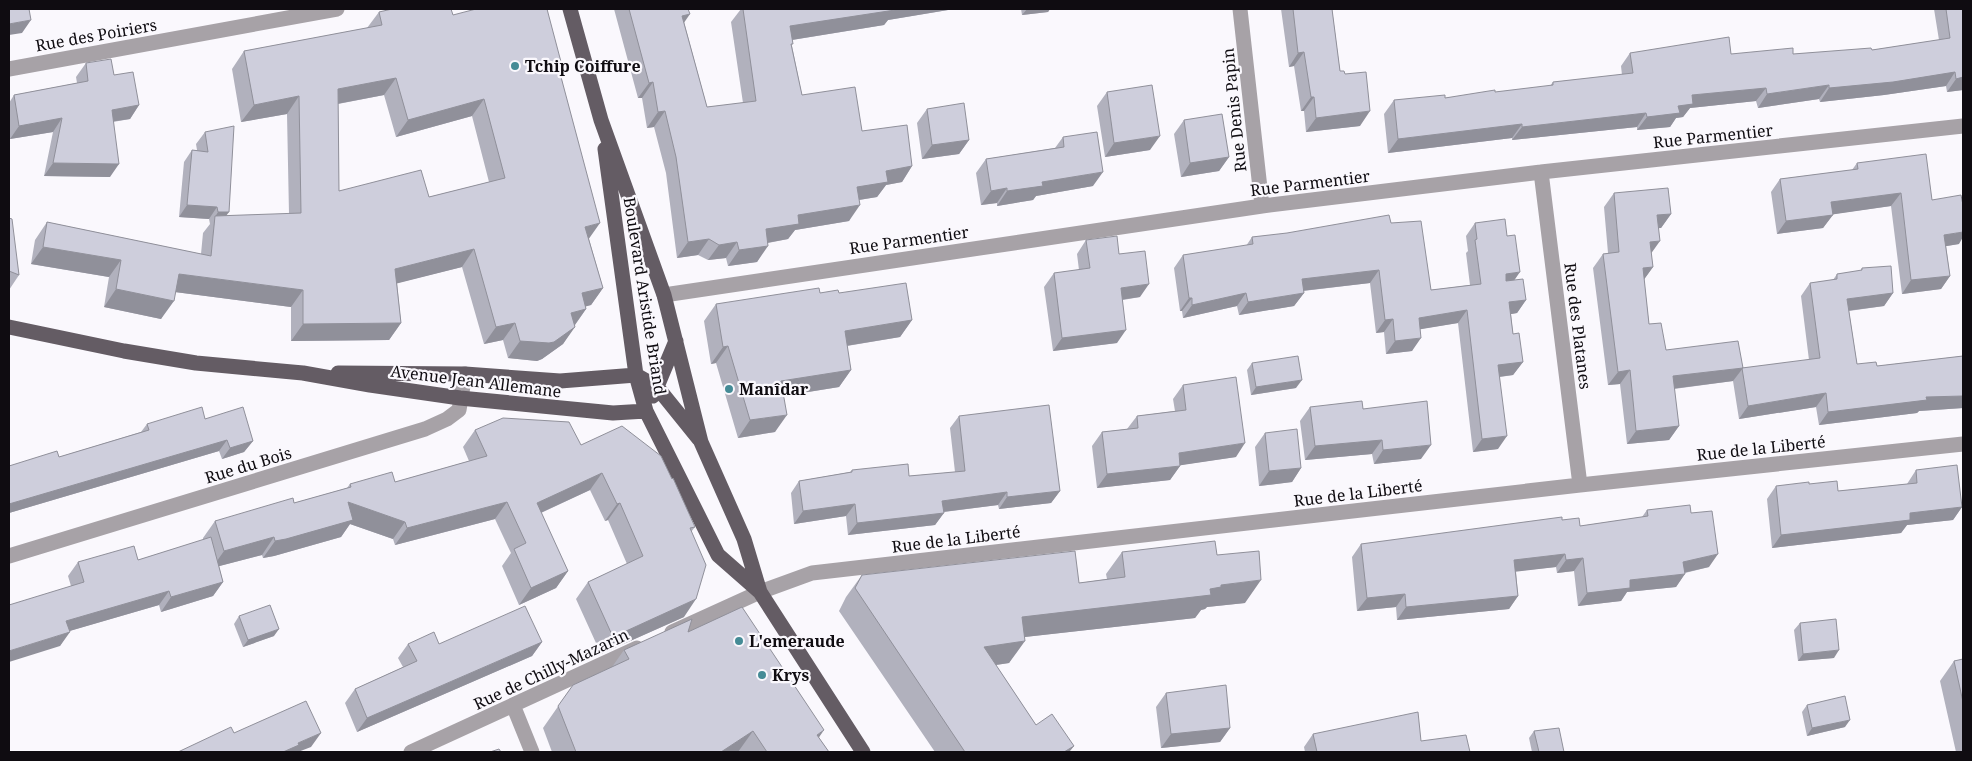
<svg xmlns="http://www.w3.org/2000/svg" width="1972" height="761" viewBox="0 0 1972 761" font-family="'Noto Serif',serif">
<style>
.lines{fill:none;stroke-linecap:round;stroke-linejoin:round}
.minor{stroke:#a7a2a7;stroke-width:15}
.major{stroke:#645c64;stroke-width:15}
.wall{fill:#b1b1bd;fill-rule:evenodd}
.shaded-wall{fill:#90909a}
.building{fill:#cecedc;stroke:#90909a;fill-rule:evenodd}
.poi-dot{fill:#458b96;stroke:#faf8fd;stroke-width:2}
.labels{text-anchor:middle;stroke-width:4.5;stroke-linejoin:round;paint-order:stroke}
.street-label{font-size:16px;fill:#0f0c11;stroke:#faf8fd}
.poi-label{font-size:16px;font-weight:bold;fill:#0f0c11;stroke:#faf8fd;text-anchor:start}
</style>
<rect width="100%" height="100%" fill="#faf8fd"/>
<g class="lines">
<path class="minor" d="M1240 9 1262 206
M9 69 337 9
M1541 172 1580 485
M664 295 1262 206 1541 172 1963 126
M9 556 425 429 447 419 459 410 465 374
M672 632 760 592 812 573 1580 485 1963 444
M513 705 532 752
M411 752 637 648"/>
<path class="major" d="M570 9 601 120 664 295 701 442 744 539 760 592 863 752
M605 149 636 375 646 411 718 555 759 591
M9 327 124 351 196 363 303 373 370 385 460 398 613 413 646 411
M338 373 465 374 560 381 636 375
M636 375 657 387 699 439
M653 396 676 341"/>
</g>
<path class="wall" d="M614 9H688L684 22 707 107 743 103 731 22 741 9H954L888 20 884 25 792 40V46L802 95 862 131 912 166 902 182 886 185 877 197 859 200 849 221 795 230 788 239 768 243 757 262 728 266 726 258 708 260 698 255 677 258 666 173 654 127 647 128 642 98H638Z
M1021 9H1050L1048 12 1022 15Z
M1281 9H1332L1340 71 1360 126 1306 132 1304 111H1301L1294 66 1289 67Z
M1934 9H1963V90L1947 92 1946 86 1884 95 1820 102 1819 99 1758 108 1756 101 1690 108 1683 117 1676 118 1670 127 1637 130V127L1512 140V138L1388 153 1384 114 1394 100 1445 98 1550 86 1553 82 1622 75 1621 66 1630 53 1731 54H1793L1872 50 1939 40Z
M379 12 453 15 562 80 589 239 603 288 591 305 585 306 586 309 575 325 563 344 542 359 537 361 508 358 503 340 484 344 462 267 397 283 401 323 389 340 291 341V307L175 292 161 319 104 307 109 277 31 264 35 240 47 222 201 254 203 233 210 224 209 219 179 217 184 162 192 150H197L196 144 205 132 226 216 289 214 287 114 241 122 232 69 244 51 367 28ZM384 95 396 137 472 116 489 182 429 197 339 191 338 104Z
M86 63 114 75 139 105 130 119 113 122 110 177 44 176 53 132 10 139 9 133V103L14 95 77 83 76 77Z
M1107 92 1150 150 1105 157 1097 106Z
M927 109 969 140 959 154 922 159 917 123Z
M1184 120 1229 157 1219 171 1181 177 1174 134Z
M1063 137 1093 186 1036 196 1033 200 997 206V203L981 205 976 173 986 159 1055 148Z
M1857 163 1932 200 1959 244 1946 246 1950 276 1941 289 1902 294 1891 206 1833 214 1823 228 1777 234 1771 192 1780 179 1852 170Z
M1614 193 1671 214 1661 228H1658L1651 253 1653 267 1644 279 1649 324 1666 350 1743 368 1809 360 1801 296 1810 283 1833 280 1837 274 1860 271 1862 268 1893 293 1884 306 1849 311 1857 364 1877 366 1963 356V408L1919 411 1917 413 1819 425 1816 407 1739 419 1733 381 1674 389 1679 426 1669 440 1627 444 1620 384 1608 385 1593 268 1603 254 1608 253 1604 207Z
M9 218 19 275 9 290Z
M1391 223 1431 290 1470 285 1466 253 1468 251 1466 236 1475 223 1507 236 1514 280 1526 300 1517 313 1511 314 1513 334 1523 362 1513 375 1500 377 1498 449 1473 452 1458 323 1420 329 1412 351 1386 354 1384 332 1376 333 1370 283 1303 291 1304 293 1294 306 1239 315 1237 306 1183 318 1182 311H1180L1174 268 1183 255 1246 246 1252 237Z
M1086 240 1119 254 1140 297 1123 300 1117 343 1053 351 1044 287 1054 273 1079 270 1077 254Z
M820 293H839L912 320 900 337 847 346 851 370 839 387 784 396 775 432 738 438 716 363 711 364 704 321 716 304Z
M1252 363 1296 388 1251 395 1247 370Z
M1183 385 1236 457 1180 465V466L1170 480 1097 488 1092 446 1102 432 1127 429 1137 416 1175 411 1173 399Z
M1310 407 1363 409 1421 459 1374 464 1372 454 1305 460 1300 421Z
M959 416 1060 491 1051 503 999 509 998 505 944 512 935 525 848 535 846 516 794 524 791 493 799 481 850 472 852 470 909 476 955 472 950 428Z
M205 419 253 441 244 452 222 459 219 451 9 513V466L59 457 141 432 147 424Z
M475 430 581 445 695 527 691 532 684 617 601 654 576 599 588 582 627 564 608 520 605 521 590 490 541 513 568 571 556 588 519 605 502 566 511 553 495 519 395 545 393 539 350 524 341 537 274 556 263 558 262 555 219 566 223 582 213 596 161 612 159 605 69 631 60 646 71 586 68 576 78 562 138 560 203 540V538L215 521 294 503 347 488 350 484 395 482 469 461 463 447Z
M1265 433 1301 468 1292 482 1259 486 1255 447Z
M1916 470 1962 507 1953 520 1907 525 1901 533 1772 548 1767 499 1776 486 1809 484 1838 491 1907 484Z
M1647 510 1691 513 1709 567 1685 573 1676 587 1627 592 1621 601 1578 606 1574 571 1557 573 1556 567 1516 571 1518 596 1509 609 1397 620 1396 607 1357 611 1352 557 1361 544 1562 520 1580 526 1642 517Z
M1122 552 1217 555 1245 603 1207 607 1205 609 1201 610 1195 618 1024 637 1009 663 996 665 1036 725 1074 746 1069 752H935L839 611 846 597 862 575 1079 583 1107 579 1106 574Z
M239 616 274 636 243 647 234 624Z
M1800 623 1834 658 1798 661 1794 630Z
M688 632 819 738 829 752H552L543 728 573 685 612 667 624 650Z
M542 642 532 656 357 732 345 703 355 689 403 667 398 658 408 644H439Z
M1963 659V752H1956L1940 681 1954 661Z
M1166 693 1230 728 1220 742 1161 748 1156 707Z
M1807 705 1845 727 1807 736 1802 712Z
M1534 731 1564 752H1532L1529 738Z
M1313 734 1421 741 1470 752H1305L1304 747Z"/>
<path class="shaded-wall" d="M891 9H954L888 20 884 25 779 42 790 26Z
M1027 9H1050L1048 12 1022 15Z
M690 14 679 30 682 16Z
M31 20 22 33 9 35V24Z
M1304 52 1294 66 1289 67 1298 53Z
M1955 72 1946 86 1884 95 1820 102 1829 88Z
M1963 77V90L1947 92 1956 79Z
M396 78 384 95 326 106 338 89Z
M653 82 642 98H638L649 83Z
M1829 85 1819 99 1758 108 1767 94Z
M1766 88 1756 101 1690 108 1683 117 1676 118 1670 127 1637 130 1647 117 1678 106 1692 95Z
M299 96 287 114 241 122 254 105Z
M1311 97H1314L1304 111H1301Z
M484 99 472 116 396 137 408 120Z
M139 105 130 119 102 123 112 110Z
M665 111 654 127 647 128 658 112Z
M1370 111 1360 126 1306 132 1316 118Z
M1646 113 1637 127 1512 140 1522 127Z
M62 118 53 132 10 139 19 126Z
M1522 124 1512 138 1388 153 1398 139Z
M1160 136 1150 150 1105 157 1114 143Z
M969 140 959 154 922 159 932 145Z
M1229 157 1219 171 1181 177 1190 163Z
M53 163 119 164 110 177 44 176Z
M912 166 902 182 886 185 877 197 846 202 857 187 886 171Z
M1103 172 1093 186 1036 196 1033 200 997 206 1007 191 1042 182Z
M1007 188 997 203 981 205 991 191Z
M1901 193 1891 206 1822 216 1831 202Z
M187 205 217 207 209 219 179 217Z
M860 205 849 221 795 230 788 239 755 245 766 229 798 215Z
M218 212H229L220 224 215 217Z
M1671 214 1661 228 1647 229 1657 215Z
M1833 215 1823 228 1777 234 1786 221Z
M600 223 588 240 585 227Z
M1963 232V237L1959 244 1935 248 1944 235Z
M709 239 698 255 677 258 688 242Z
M1660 241 1650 255V242Z
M737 242 726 258 708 260 719 245Z
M768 246 757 262 728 266 739 250Z
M43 247 121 260 109 277 31 264Z
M474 249 462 267 383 287 395 269Z
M1653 267 1643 281V268Z
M1379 270 1370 283 1292 292 1302 279Z
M1520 272 1511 285 1496 287 1506 274Z
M179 274 303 290 291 307 167 291Z
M1950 276 1941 289 1902 294 1911 280Z
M1149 284 1140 297 1112 301 1121 288Z
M603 288 591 305 570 311 582 293Z
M116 289 174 301 161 319 104 307Z
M1246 293 1237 306 1183 318 1192 305Z
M1304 293 1294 306 1239 315 1248 302Z
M1893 293 1884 306 1838 312 1847 299Z
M1189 298H1192L1182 311H1180Z
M1526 300 1517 313 1500 316 1509 302Z
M586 309 574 326 571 313Z
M1467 310 1458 323 1410 331 1419 318Z
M1393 319 1384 332 1376 333 1385 320Z
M912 320 900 337 833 348 845 331Z
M401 323 389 340 291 341 303 324Z
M515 323 503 340 484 344 496 327Z
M575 327 563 344 542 359 537 361 508 358 520 341Z
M1126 330 1117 343 1053 351 1062 338Z
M1421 338 1412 351 1386 354 1395 341Z
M728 346 716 363 711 364 723 347Z
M1523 362 1513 375 1489 378 1498 365Z
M1743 368 1733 381 1663 390 1673 376Z
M851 370 839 387 770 398 781 381Z
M1630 370 1620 384 1608 385 1618 372Z
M1302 380 1296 388 1251 395 1256 387Z
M1826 393 1816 407 1739 419 1748 406Z
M1963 396V408L1919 411 1917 413 1819 425 1828 412 1926 397Z
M787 415 775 432 738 438 750 420Z
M1679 426 1669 440 1627 444 1636 431Z
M1507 436 1498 449 1473 452 1482 439Z
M227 440 219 451 9 513V504Z
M1382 440 1372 454 1305 460 1315 446Z
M253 441 244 452 222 459 230 448Z
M1245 443 1236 457 1169 467 1179 453Z
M1431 445 1421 459 1374 464 1383 450Z
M1180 466 1170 480 1097 488 1107 474Z
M1301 468 1292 482 1259 486 1269 471Z
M602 473 590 490 525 520 537 503Z
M1060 491 1051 503 999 509 1007 497Z
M1007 492 998 505 934 513 942 501Z
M348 502 405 522 393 539 350 524 341 537 274 556 263 558 275 541Z
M507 502 495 519 395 545 407 528Z
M620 503 608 520 605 521 617 504Z
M855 504 846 516 794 524 803 511Z
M1962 507 1953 520 1907 525 1901 533 1772 548 1781 535 1910 513Z
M944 513 935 525 848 535 857 523Z
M274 537 262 555 212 568 224 551Z
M1565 554 1556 567 1505 573 1514 560Z
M1718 554 1709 567 1674 575 1683 562Z
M1583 558 1574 571 1557 573 1566 560Z
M568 571 556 588 519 605 531 588Z
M1685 574 1676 587 1627 592 1621 601 1578 606 1587 593 1630 580Z
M1261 580 1245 603 1207 607 1205 609 1201 610 1195 618 1006 639 1022 617 1210 589 1221 585Z
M223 582 213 596 161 612 171 597Z
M169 591 159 605 56 635 66 621Z
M1405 594 1396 607 1357 611 1367 598Z
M1518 596 1509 609 1397 620 1406 607Z
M696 599 684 617 601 654 613 637Z
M279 629 274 636 243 647 248 640Z
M70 632 60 646 9 662V651Z
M1025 641 1009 663 968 669 984 647Z
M542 642 532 656 357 732 367 718Z
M1839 650 1834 658 1798 661 1803 654Z
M1850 720 1845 727 1807 736 1812 728Z
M1230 728 1220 742 1161 748 1171 734Z
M824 730 809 752 817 735Z
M753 731 738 752H721Z
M321 733 311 747 298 752H283L298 743Z
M1074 746 1069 752H1064Z"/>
<path class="building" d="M9 9H29L31 20 9 24Z
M392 9H451L453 15 476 9H547L565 77H561L600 223 585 227 603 288 582 293 586 309 571 313 575 327 554 342 549 343 520 341 515 323 496 327 474 249 395 269 401 323 303 324V290L179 274 174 301 116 289 121 260 43 247 47 222 211 256 215 216 301 213 299 96 254 105 244 51 382 25 379 12ZM396 78 408 120 484 99 505 178 429 197 421 170 339 191 338 89Z
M629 9H688L690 14 682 16 707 107 756 101 743 9H895V10L790 26 793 44H791L802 95 855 87 862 131 907 125 912 166 886 171 888 182 857 187 860 205 798 215 799 224 766 229 768 246 739 250 737 242 719 245 709 239 688 242 676 157 665 111 658 112 653 82 649 83Z
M1293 9H1332L1340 71H1344L1345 74 1366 72 1370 111 1316 118 1314 97H1311L1304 52 1298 53Z
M1946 9H1963V77L1956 79 1955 72 1893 82 1829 88V85L1767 94 1766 88 1692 95 1693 104 1678 106 1680 113 1647 117 1646 113 1522 127V124L1398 139 1394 100 1445 95V98L1495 90V92L1553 85V82L1633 73 1630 53 1729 37 1731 54 1793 48V54L1871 48 1872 50 1950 38Z
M111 59 114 75 133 72 139 105 112 110 119 164 53 163 62 118 19 126 14 95 88 81 86 63Z
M1152 85 1160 136 1114 143 1107 92Z
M964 103 969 140 932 145 927 109Z
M1222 114 1229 157 1190 163 1184 120Z
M234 126 229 212H218L217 207 187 205 192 150 208 152 205 132Z
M1097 132 1103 172 1042 182 1043 186 1007 191V188L991 191 986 159 1064 147 1063 137Z
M1926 154 1932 200 1961 195 1963 205V232L1944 235 1950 276 1911 280 1901 193 1831 202 1833 215 1786 221 1780 179 1858 169 1857 163Z
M1668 188 1671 214 1657 215 1660 241 1650 242 1653 267 1643 268 1649 324 1661 323 1666 350 1738 341 1743 368 1673 376 1679 426 1636 431 1630 370 1618 372 1603 254 1619 252 1614 193Z
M1389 215 1391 223 1421 221 1431 290 1481 284 1475 240 1477 239 1475 223 1505 219 1507 236 1515 235 1520 272 1506 274V281L1523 279 1526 300 1509 302 1513 334 1519 333 1523 362 1498 365 1507 436 1482 439 1467 310 1419 318 1421 338 1395 341 1393 319 1385 320 1379 270 1302 279 1304 293 1248 302 1246 293 1192 305V298H1189L1183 255 1253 244 1252 237 1287 233Z
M9 218 12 219 19 275 9 271Z
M1117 236 1119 254 1145 251 1149 284 1121 288 1126 330 1062 338 1054 273 1090 268 1086 240Z
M1891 266 1893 293 1847 299 1857 364 1876 362 1877 366 1963 356V396L1926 397 1927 400 1828 412 1826 393 1748 406 1742 368 1820 358 1810 283 1837 279V274L1862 270V268Z
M906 283 912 320 845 331 851 370 781 381 787 415 750 420 728 346 723 347 716 304 819 288 820 293 838 290 839 293Z
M1298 356 1302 380 1256 387 1252 363Z
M1236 377 1245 443 1179 453 1180 466 1107 474 1102 432 1138 428 1137 416 1186 410 1183 385Z
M1362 401 1363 409 1427 401 1431 445 1383 450 1382 440 1315 446 1310 407Z
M1049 405 1060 491 1007 497V492L942 501 944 513 857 523 855 504 803 511 799 481 852 472V470L908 464 909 476 965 471 959 416Z
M202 407 205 419 243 407 253 441 230 448 227 440 9 504V466L57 451 59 457 149 430 147 424Z
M503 418 569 422 581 445 622 426 661 456 672 479 673 478 695 527 690 528 706 565 696 599 613 637 588 582 643 556 620 503 617 504 602 473 537 503 568 571 531 588 514 549 526 543 507 502 407 528 405 522 348 502 353 520 286 539 275 541 274 537 224 551 215 521 293 498 294 503 351 487 350 484 392 472 395 482 487 456 475 430Z
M1297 429 1301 468 1269 471 1265 433Z
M1957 465 1962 507 1910 513V520L1781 535 1776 486 1809 482V484L1837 481 1838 491 1917 483 1916 470Z
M1690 505 1691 513 1712 511 1718 554 1683 562 1685 574 1630 580V588L1587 593 1583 558 1566 560 1565 554 1514 560 1518 596 1406 607 1405 594 1367 598 1361 544 1562 517V520L1579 518 1580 526 1648 516 1647 510Z
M211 537 223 582 171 597 169 591 66 621 70 632 9 651V605L84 582 78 562 134 546 138 560Z
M1215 541 1217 555 1259 551 1261 580 1221 585V587L1210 589 1211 595 1022 617 1025 641 984 647 1036 725 1052 714 1074 746 1064 752H965L855 588 862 575 1075 551 1079 583 1125 577 1122 552Z
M270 605 279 629 248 640 239 616Z
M525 606 542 642 367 718 355 689 417 661 408 644 434 632 439 644Z
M742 607 824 730 817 735 829 752H767L753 731 721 752H576L558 706 573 685 629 659 624 650 692 619 688 632Z
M1836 619 1839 650 1803 654 1800 623Z
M1963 659V702L1954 661Z
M1226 685 1230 728 1171 734 1166 693Z
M1845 696 1850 720 1812 728 1807 705Z
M306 701 321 733 298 743 299 745 283 752H178L231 727 234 733Z
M1418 712 1421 741 1466 735 1470 752H1317L1313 734Z
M1559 728 1564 752H1539L1534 731Z
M499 749 501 752H490Z"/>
<g class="poi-dot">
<circle cx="515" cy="66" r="5"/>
<circle cx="729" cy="389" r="5"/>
<circle cx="739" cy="641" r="5"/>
<circle cx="762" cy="675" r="5"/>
</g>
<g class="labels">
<g class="street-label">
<text transform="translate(96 35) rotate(-10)" y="6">Rue des Poiriers</text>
<text transform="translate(1234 110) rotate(-96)" y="6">Rue Denis Papin</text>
<text transform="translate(1713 136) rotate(-6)" y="6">Rue Parmentier</text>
<text transform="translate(1310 183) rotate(-7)" y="6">Rue Parmentier</text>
<text transform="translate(909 240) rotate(-8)" y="6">Rue Parmentier</text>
<text transform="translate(645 296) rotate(81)" y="6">Boulevard Aristide Briand</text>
<text transform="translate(1578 326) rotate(83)" y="6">Rue des Platanes</text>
<text transform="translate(476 381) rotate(7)" y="6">Avenue Jean Allemane</text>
<text transform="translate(1761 448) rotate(-6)" y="6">Rue de la Liberté</text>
<text transform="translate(248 465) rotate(-17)" y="6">Rue du Bois</text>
<text transform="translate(1358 493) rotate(-7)" y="6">Rue de la Liberté</text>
<text transform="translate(956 539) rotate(-7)" y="6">Rue de la Liberté</text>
<text transform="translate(551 669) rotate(-25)" y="6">Rue de Chilly-Mazarin</text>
</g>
<g class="poi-label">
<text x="525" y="72">Tchip Coiffure</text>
<text x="739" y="395">Manîdar</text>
<text x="749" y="647">L'emeraude</text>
<text x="772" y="681">Krys</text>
</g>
</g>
<rect width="1972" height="761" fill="none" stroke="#0f0c11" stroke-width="20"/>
</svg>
